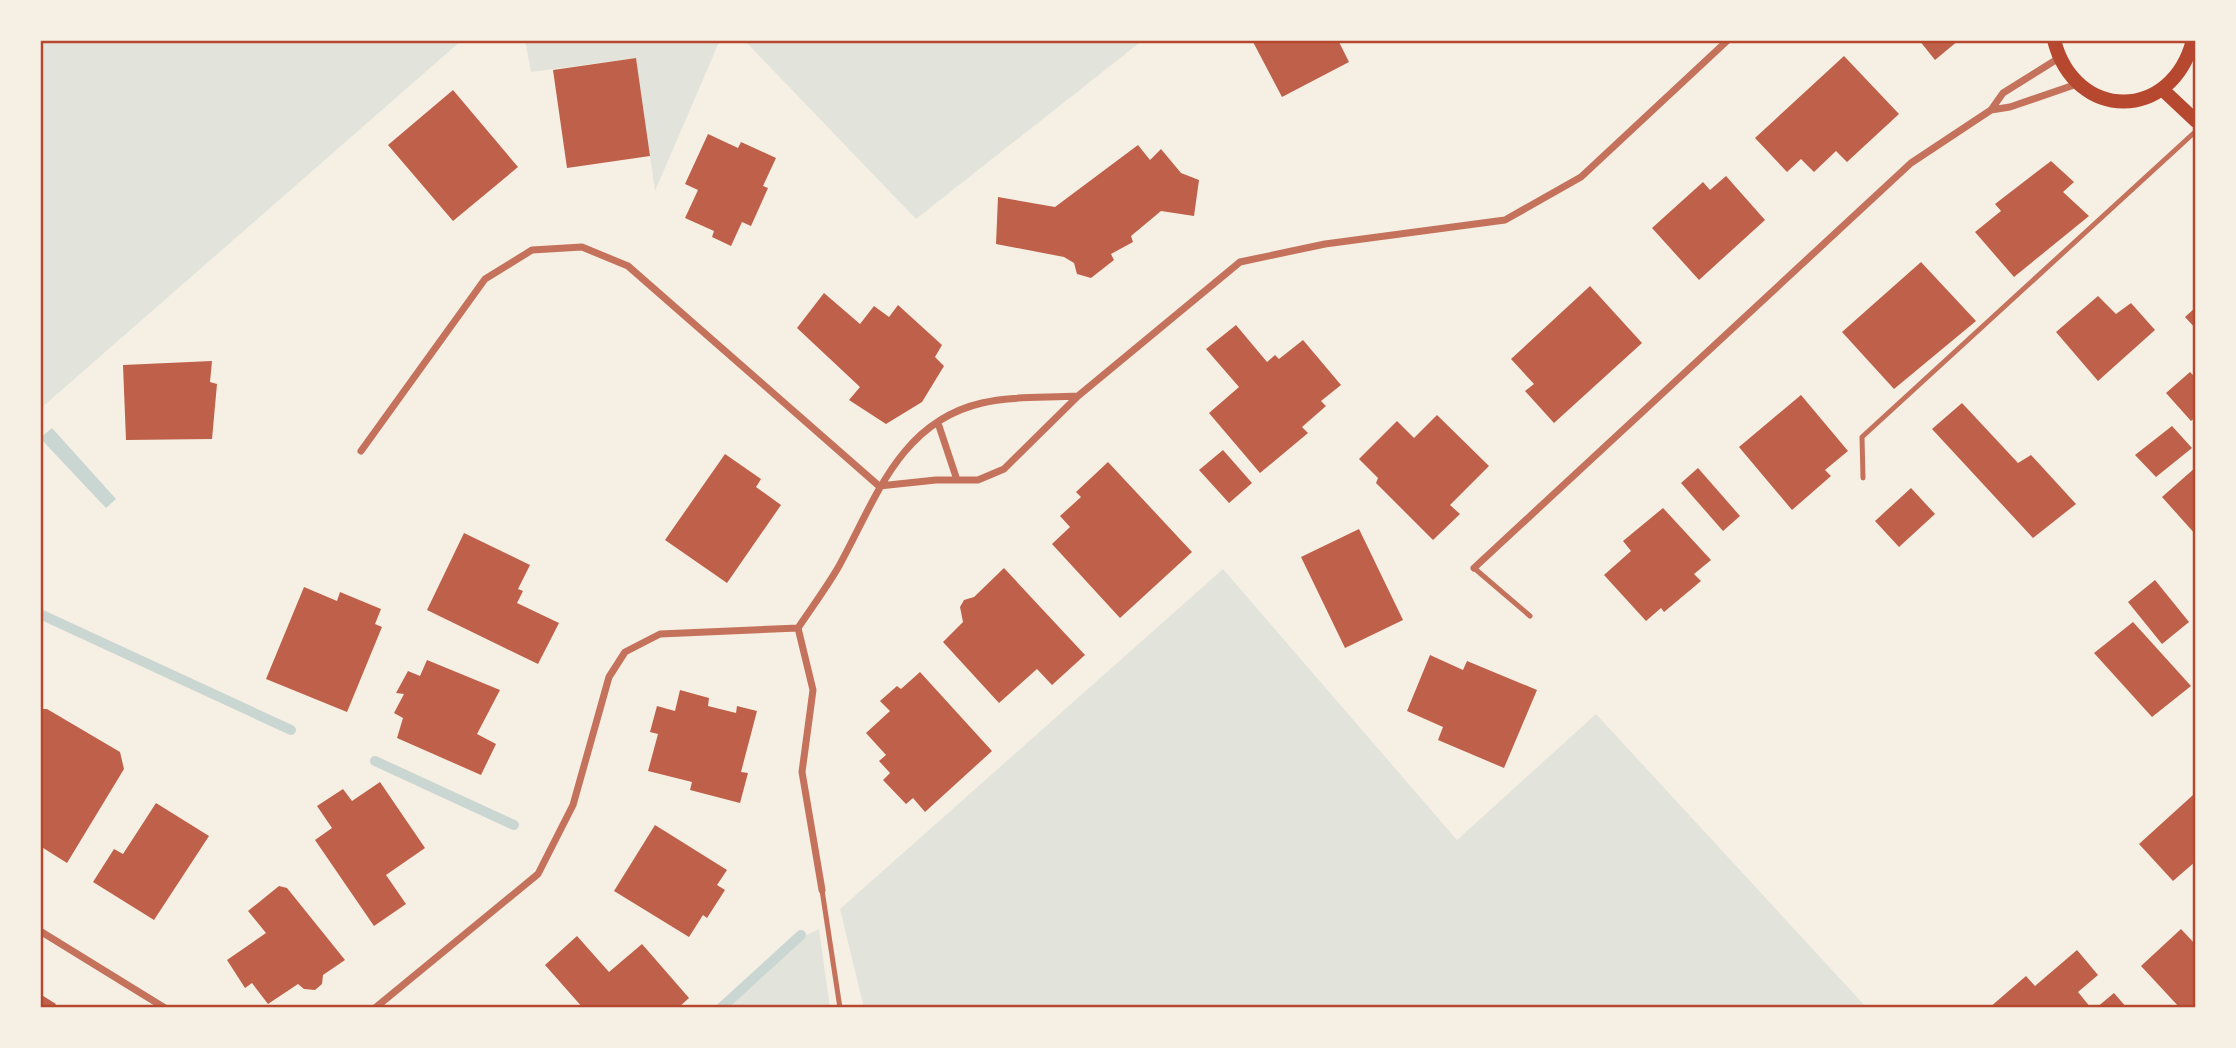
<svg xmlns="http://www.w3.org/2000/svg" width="2236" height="1048" viewBox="0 0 2236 1048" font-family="Inter,sans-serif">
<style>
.green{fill:#e2e4dc}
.water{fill:#c9d6d2}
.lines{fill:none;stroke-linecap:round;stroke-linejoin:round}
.stream{stroke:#c9d6d2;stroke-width:10}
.building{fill:#bf614a}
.service{stroke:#c5725c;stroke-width:5}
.minor{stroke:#c5725c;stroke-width:7}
.secondary{stroke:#b5482f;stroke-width:14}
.neatline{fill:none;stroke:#b5482f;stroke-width:2.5}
</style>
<rect width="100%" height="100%" fill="#f6efe4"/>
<path class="green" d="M40 40H462L40 409Z
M525 40H720L655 191 636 58 531 72Z
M744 40H1143L916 219Z
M1223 569 1457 840 1596 714 1867 1008H864L840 909Z
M819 929 830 1008H726L804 936Z"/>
<path class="water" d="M52 428 116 499 106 508 40 438Z"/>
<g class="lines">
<path class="stream" d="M40 614 291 730
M375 761 514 825
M721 1008 801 935"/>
</g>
<path class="building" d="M1252 40H1338L1349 62 1282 97Z
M1919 40H1959L1935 60Z
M1844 56 1899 114 1847 162 1836 151 1814 172 1801 159 1787 172 1755 138Z
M636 58 650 156 567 168 553 70Z
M453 90 518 167 453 221 388 145Z
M708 134 738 148 741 142 776 158 763 186 768 188 751 226 742 222 731 246 712 237 714 231 685 218 698 190 685 184Z
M1138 145 1150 160 1161 149 1181 173 1199 180 1194 216 1161 211 1131 236 1133 242 1111 254 1114 260 1091 278 1077 274 1074 263 1064 257 996 244 998 197 1055 207Z
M2051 161 2074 182 2063 192 2089 216 2014 277 1975 232 2001 211 1995 204Z
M1726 176 1765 220 1699 280 1652 228 1703 182 1710 190Z
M1921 262 1976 321 1894 389 1842 332Z
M1590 286 1642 343 1554 423 1525 391 1534 384 1511 359Z
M824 293 860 324 874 306 889 317 898 305 942 345 935 357 944 366 922 402 886 424 849 400 860 387 797 328Z
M2098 296 2116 314 2131 303 2155 330 2098 381 2056 332Z
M2196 307V329L2185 317Z
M1236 325 1267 362 1275 355 1279 359 1303 340 1341 385 1321 401 1326 406 1302 427 1308 433 1260 473 1209 413 1239 387 1206 349Z
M212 361 210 382 217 384 212 439 126 440 123 365Z
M2190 372 2196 378V417L2191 421 2166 393Z
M1801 395 1848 451 1825 470 1831 476 1792 510 1739 447Z
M1962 403 2018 463 2031 455 2076 504 2033 538 1932 429Z
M1437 415 1489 466 1450 505 1460 514 1433 540 1376 483 1378 478 1359 459 1397 421 1414 438Z
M2172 426 2192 448 2156 477 2135 455Z
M1223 450 1252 483 1229 503 1199 470Z
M725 454 761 479 756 487 781 505 727 583 665 540Z
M1108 462 1192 552 1120 618 1052 544 1070 527 1060 516 1081 497 1076 492Z
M2196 467V535L2162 497Z
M1698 468 1740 516 1723 531 1681 483Z
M1911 488 1935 514 1899 547 1875 521Z
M1663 508 1711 560 1694 574 1701 581 1664 612 1661 608 1646 621 1604 575 1631 551 1623 541Z
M1359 529 1403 620 1345 648 1301 557Z
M464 533 530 565 518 589 523 591 517 603 559 623 538 664 427 610Z
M1004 568 1085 655 1052 685 1037 669 999 703 943 642 963 622 960 607 964 600 974 597Z
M2155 580 2189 622 2162 644 2128 602Z
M304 587 337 601 340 592 381 609 375 624 382 627 347 712 266 679Z
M2133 622 2191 686 2152 717 2094 653Z
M1430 655 1463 670 1467 661 1537 690 1504 768 1438 740 1443 727 1407 711Z
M427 660 500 690 477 734 496 744 481 775 397 738 403 718 394 713 404 694 396 693 408 671 420 676Z
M920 672 992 751 925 812 913 798 906 804 883 780 890 773 879 761 886 755 866 733 890 711 880 701 897 686 901 689Z
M680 690 709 698 708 706 736 713 737 706 757 711 741 772 748 773 740 803 690 790 692 782 648 771 658 734 650 732 657 706 675 711Z
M40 709H47L120 752 124 769 67 863 40 846Z
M380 782 425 848 386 875 406 904 374 926 315 840 332 828 317 806 343 789 352 801Z
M2193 795 2196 799V861L2173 881 2139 844Z
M156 803 209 836 154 920 93 882 114 849 123 854Z
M655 825 727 870 717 885 725 890 707 918 703 915 689 937 614 891Z
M279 886 287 888 345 960 323 975 322 984 315 990 304 989 298 984 268 1004 252 983 245 988 227 960 266 933 248 911Z
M2181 929 2196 945V1008H2180L2141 966Z
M577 936 609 972 642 944 689 998 678 1008H583L545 965Z
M2077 950 2098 975 2078 992 2091 1008H1989L2026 976 2035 986Z
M2114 993 2127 1008H2096Z
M40 994 56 1004 53 1008H40Z"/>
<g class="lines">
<path class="service" d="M1863 478 1862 437 2196 131
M1474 568 1530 616
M822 890 840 1008"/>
<path class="minor" d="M1991 110 2010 107 2077 84
M938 423 957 480
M361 451 485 279 532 250 582 247 628 266 879 486
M879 486 936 480H978L1004 469 1078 396 1240 262 1325 244 1505 220 1581 177 1728 40
M1474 568 1911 163 1991 110 2003 93 2059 58
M822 890 802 772 813 690 798 628C812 607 827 587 839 566 875 501 899 422 982 403 1011 396 1047 398 1077 396
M40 931 165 1008
M375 1008 538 874 573 805 609 677 625 652 660 634 798 628"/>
<path class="secondary" d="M2054 40C2075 122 2172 122 2193 40
M2163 90 2196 121"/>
</g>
<rect width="2236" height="1048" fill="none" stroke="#f6efe4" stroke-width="84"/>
<rect x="42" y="42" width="2152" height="964" class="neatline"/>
</svg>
